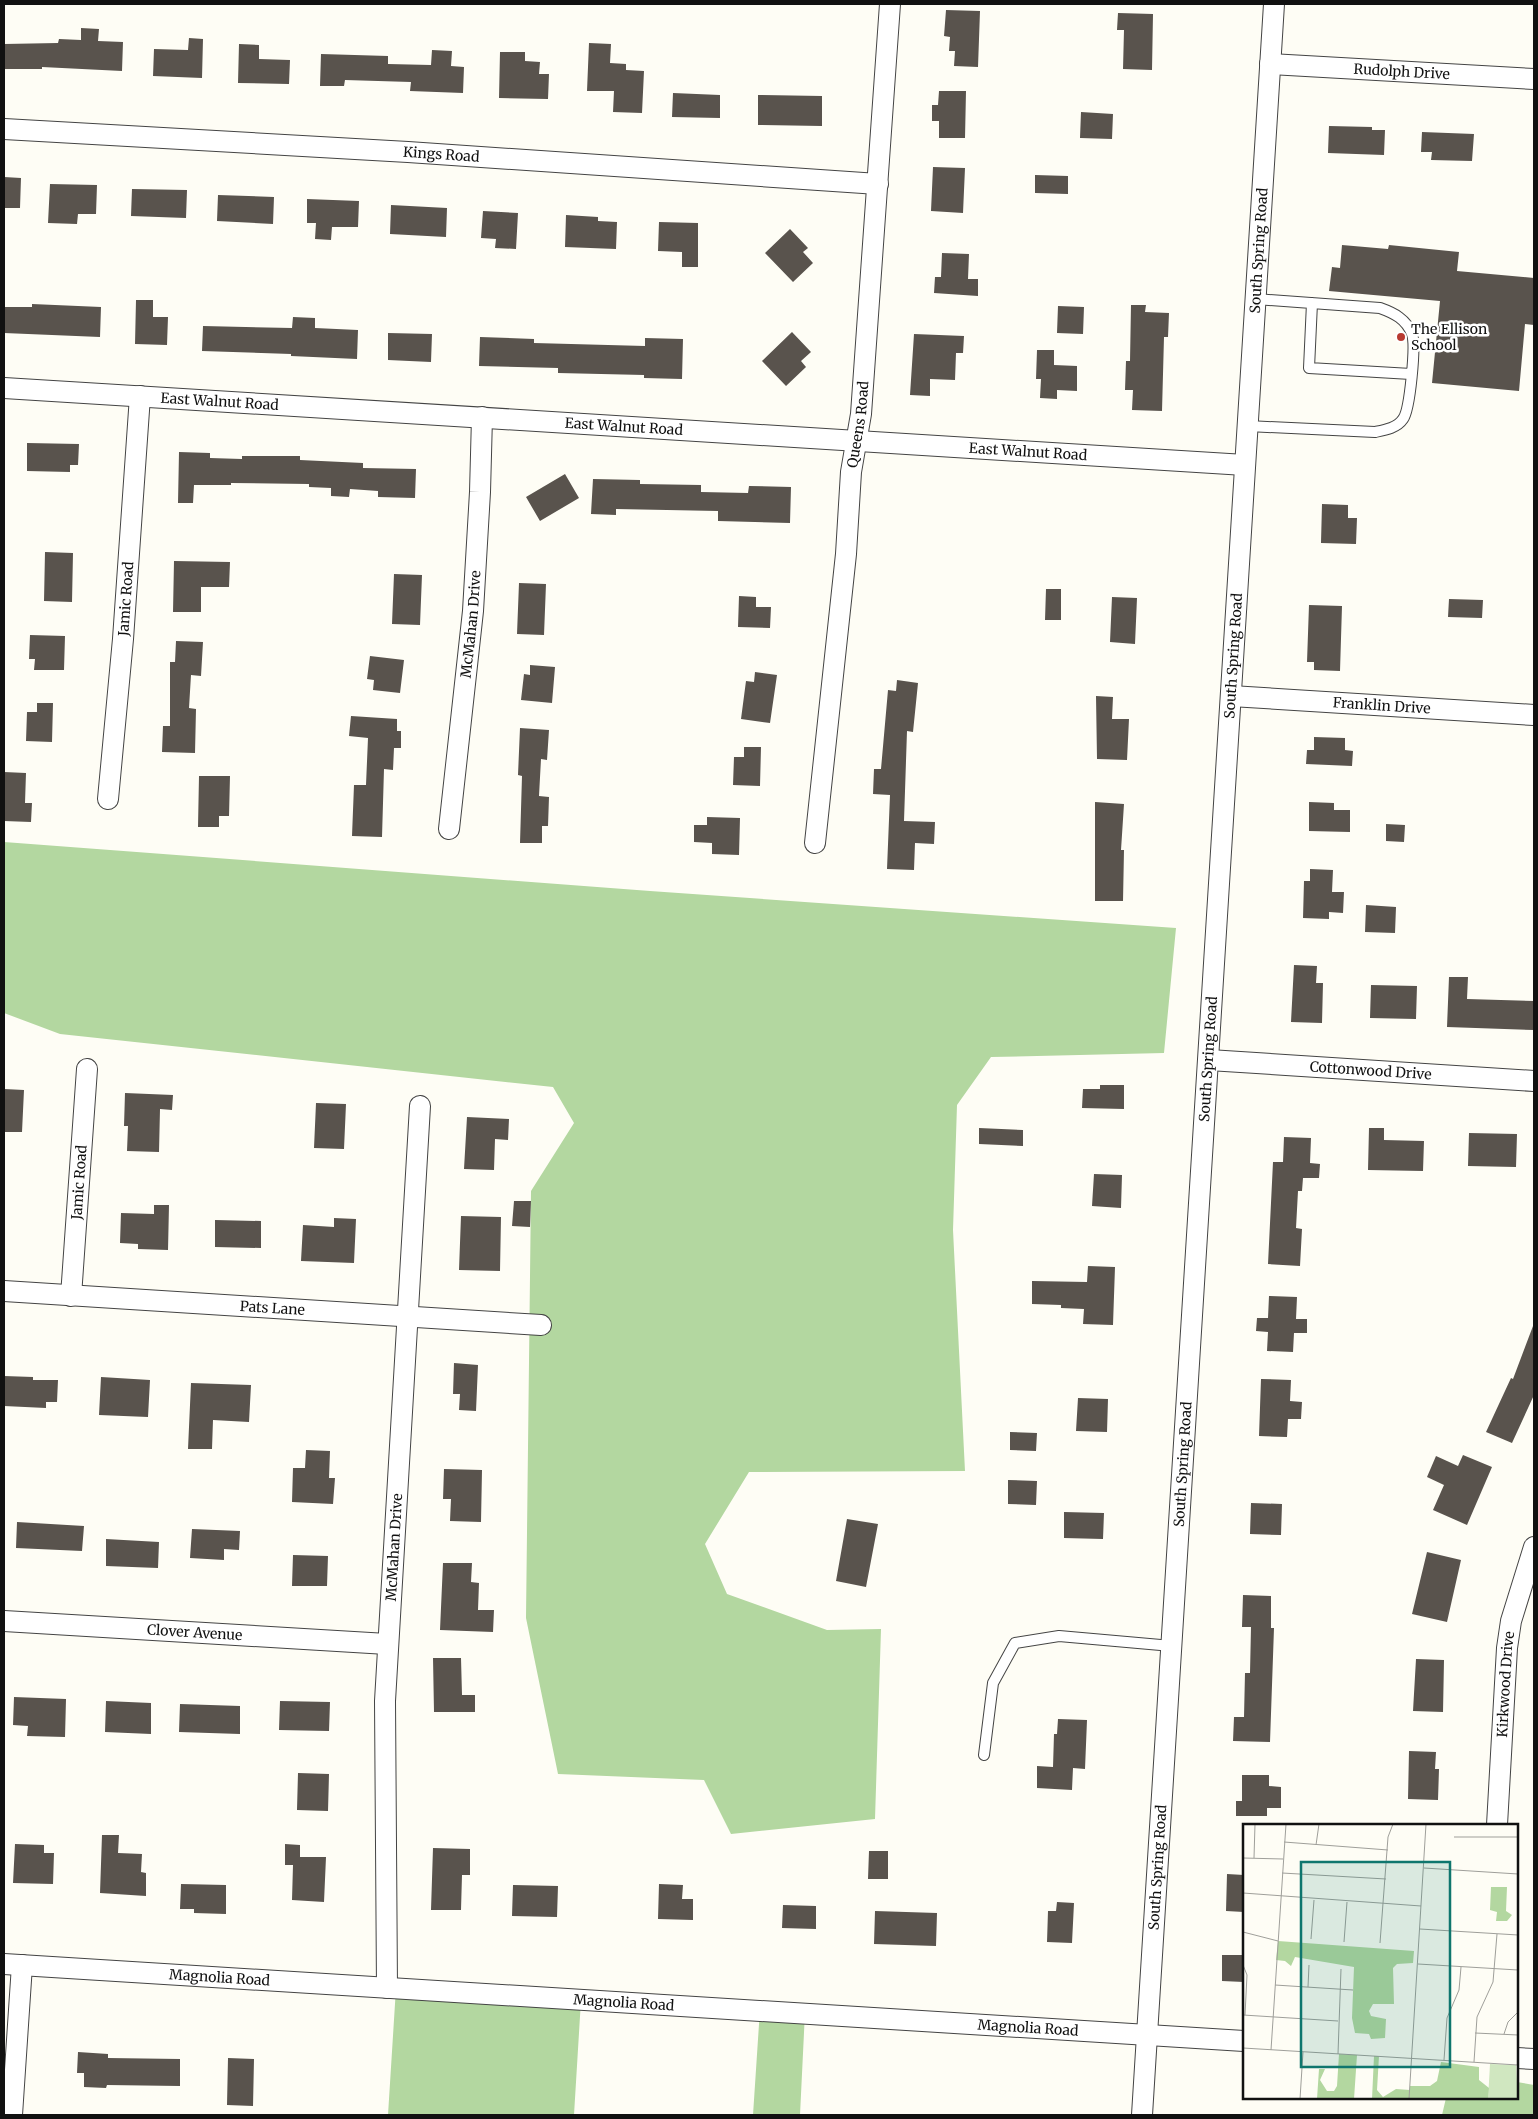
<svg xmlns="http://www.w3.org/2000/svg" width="1538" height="2119" viewBox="0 0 1538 2119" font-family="Merriweather,serif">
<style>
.forest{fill:#b3d7a0}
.building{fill:#59534d}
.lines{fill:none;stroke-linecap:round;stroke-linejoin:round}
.lane-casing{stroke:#444;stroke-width:12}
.street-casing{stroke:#444;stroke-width:22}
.lane{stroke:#fff;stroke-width:10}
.street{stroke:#fff;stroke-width:20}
.poi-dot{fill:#b83a31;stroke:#fff;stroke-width:2}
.labels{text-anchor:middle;stroke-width:5;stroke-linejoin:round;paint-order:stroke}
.street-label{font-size:14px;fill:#111;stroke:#fff}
.poi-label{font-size:14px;fill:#111;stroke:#fff;text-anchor:start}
.inset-road{fill:none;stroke:#9f9f9a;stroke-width:1}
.view{fill:#0f766e;fill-opacity:0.15;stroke:#0f766e;stroke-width:2.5}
.inset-edge{fill:none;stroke:#111;stroke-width:2.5}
</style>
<rect width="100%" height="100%" fill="#fefdf5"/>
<path class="forest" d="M4 842 650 891 1176 928 1164 1053 991 1057 957 1105 953 1230 965 1471 749 1472 705 1544 727 1594 827 1630 881 1629 875 1819 731 1834 704 1780 558 1774 526 1618 531 1191 574 1123 553 1087 60 1034 4 1013Z
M396 1988 581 2000 574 2115H388Z
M760 2009 805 2012 800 2115H753Z
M1517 2082 1534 2085V2115H1442L1446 2098H1517Z"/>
<path class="building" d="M946 10 980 11 978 67 954 66 955 51H949L950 37 944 36Z
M1118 13 1153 14 1152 70 1123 69 1124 30H1117Z
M81 28 99 29 98 41 123 42 122 71 42 67V69H4V44L58 43 59 39 81 40Z
M189 38 203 39 202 78 153 76 154 49 188 50Z
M589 43 611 44 610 63 626 64V70L644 71 642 113 613 112 614 91H587Z
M239 44 259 45V59L290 60 289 84 238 83Z
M432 50 452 51 451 66 464 67 463 93 410 91 411 82 345 80 344 86H320L321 54 388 56V64L431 65Z
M500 52H525V61L540 62 539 74H549L548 99 499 98Z
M939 91H966L965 138H939V121H932V105H938Z
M673 93 720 95V118L672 117Z
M758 95 822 96V126L758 125Z
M1081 112 1113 114 1112 139 1080 138Z
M1329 126 1372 127V130H1385L1384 155 1328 153Z
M1422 132 1474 134 1472 161 1431 160 1432 152H1421Z
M933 167 965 168 963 213 931 211Z
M1035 175 1068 176V194L1035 193Z
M4 177 21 178 20 208H4Z
M50 184 97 185 96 214H78L77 224 48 223Z
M132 189 187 190 186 218 131 216Z
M218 195 274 197 273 224 217 221Z
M307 199 359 201 358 227H332L331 240 315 239 316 223H307Z
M391 205 447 208 446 237 390 234Z
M483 211 518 213 516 249 495 248 496 239 481 238Z
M566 215 598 217V221L617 222 616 249 565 247Z
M659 222 698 223V267H682V252L658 251Z
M790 229 808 248 803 252 813 263 793 282 765 253Z
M1342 245 1388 249 1389 245 1459 252 1457 271 1534 278V325L1525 324 1519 391 1432 383 1440 301 1329 291 1332 267 1340 268Z
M942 253 969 254 968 279H978V296L934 293 935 277H941Z
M136 300H153V317H168L167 345 135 344Z
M32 304 101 307 100 337 4 333V307H32Z
M1131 305H1146L1145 312 1169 313 1168 337H1164L1162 411 1132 410 1133 390H1125L1126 361H1130Z
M1058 306 1084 307 1083 334 1057 333Z
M293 317 315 318V328L358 330 357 359 291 356V354L202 351 203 326 292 328Z
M792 332 811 352 801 361 806 367 786 386 762 361Z
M388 333 432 334 431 362 388 360Z
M914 334 964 336 963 353H956L955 380 930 379V396L910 395Z
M480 337 534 339V343L645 346V338L683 339 682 379 644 378V375L558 373V368L479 366Z
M1037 350H1054V365L1077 366V391L1057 390V399L1040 398 1041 379H1036Z
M27 443 79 444 78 465H70V472L27 471Z
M179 452 210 453V458L242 459V456H300V460L363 463V468L416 469 415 498 378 497V491L350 489 349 497 331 496V488L309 487V484L231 483V485H194L193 503H178Z
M565 474 579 498 540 521 526 497Z
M593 479 640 480V484L701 485V492L748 493 749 486 791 487 790 523 718 521V511L616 509V515L591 514Z
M1322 504 1348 505V518H1357L1356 544 1321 543Z
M45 552 73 553 72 602 44 601Z
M174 561 230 562 229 587H201V612H173Z
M394 574 422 575 420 625 392 624Z
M519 583 546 584 544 635 517 634Z
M1046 589H1061V620H1045Z
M739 596 756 597V607H771L770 628 738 627Z
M1112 597 1137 598 1135 644 1110 642Z
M1449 599 1483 600 1482 618 1448 617Z
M1309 605 1342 606 1340 671 1314 670V662H1307Z
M30 635 65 636 64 670H34L35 659H29Z
M176 641 203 642 201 676 191 675 189 708 196 709 195 753 162 752 163 726H170V662H175Z
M370 656 404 660 400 693 373 690 374 680 367 679Z
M530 665 555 667 552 703 521 700 524 674 530 675Z
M755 672 777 675 770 723 741 719 746 681 754 682Z
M897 680 918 683 913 732 907 731 904 821 935 822 934 844 915 843 914 870 887 869 890 795 873 794 874 769H881L888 690 896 691Z
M1096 696 1113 697 1112 719H1129L1127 760 1097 759Z
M37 703H53L52 742 26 741 27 712H37Z
M351 716 397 719V731H401V748H394L393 770 384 769 382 837 352 836 354 785H366L368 738 349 736Z
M520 728 549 730 547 760 541 759 539 796 549 797 548 826H542V843H520L522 776 518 775Z
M1314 737 1345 738V750L1353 751 1352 766 1306 764 1307 750H1314Z
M744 747H761L760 786 733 785 734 757H744Z
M4 772 26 773 25 803H32L31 822 4 821Z
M199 776H230L229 816H219V827H198Z
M1095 802 1124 804 1121 850H1124L1123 901H1095Z
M1309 802 1334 803V810H1350V832L1309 831Z
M707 817 740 818 739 855 712 854V843L694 842V825H707Z
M1386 824 1405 825 1404 842 1386 841Z
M1310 869 1333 870 1332 892H1344L1343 913 1329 912V919L1303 918 1304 881H1310Z
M1366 905 1396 907 1395 933 1365 932Z
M1294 965 1317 966 1316 983H1323L1322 1023 1291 1022Z
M1449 977H1468L1467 999 1534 1001V1030L1447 1027Z
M1371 985 1417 986 1416 1019 1370 1018Z
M1100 1085H1124V1109L1082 1108 1083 1089H1100Z
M4 1089 24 1090 22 1132H4Z
M125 1093 173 1095 172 1110 160 1109 159 1152 127 1151 128 1126H124Z
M316 1103 346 1104 344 1149 314 1148Z
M467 1117 509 1119 508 1140 495 1139 494 1170 464 1169Z
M979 1128 1023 1130V1146L979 1144Z
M1369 1128H1384V1140L1424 1141 1423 1171 1368 1170Z
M1469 1133 1517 1134 1516 1167 1468 1166Z
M1284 1137 1311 1138 1310 1163 1320 1164 1319 1178H1303L1302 1191H1298L1296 1228 1302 1229 1300 1266 1268 1264 1273 1162H1283Z
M1094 1174 1122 1175 1121 1208 1092 1206Z
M514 1201H531L530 1227 512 1226Z
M154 1205H169L168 1250 138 1249V1244L120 1243 121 1213 154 1214Z
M461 1216 501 1217 500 1271 459 1270Z
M334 1218 356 1219 354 1263 301 1261 303 1225 334 1227Z
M215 1220 261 1221V1248L215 1247Z
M1088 1266 1115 1267 1113 1325 1083 1324 1084 1309 1061 1308V1305L1032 1304V1281L1087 1282Z
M1269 1296 1297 1297 1296 1319H1307V1333H1294L1293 1352 1267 1351 1268 1332 1256 1331 1257 1318H1268Z
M1533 1326 1534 1395 1512 1443 1486 1432 1511 1378 1513 1379Z
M454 1363 478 1365 476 1411 459 1410 460 1394H453Z
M4 1376 33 1377V1380H58L57 1402H46V1408L4 1406Z
M101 1377 150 1380 148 1417 99 1415Z
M1261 1379 1291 1380 1290 1401 1302 1402 1301 1419H1288L1287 1437 1259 1436Z
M191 1383 251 1385 249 1422 213 1420 212 1449H188Z
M1078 1398 1108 1399 1107 1432 1076 1431Z
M1010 1432 1037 1433 1036 1451 1010 1450Z
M306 1450 330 1451 329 1478H335L333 1504 292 1502 293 1468H305Z
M1463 1455 1492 1467 1467 1525 1433 1510 1444 1485 1427 1477 1436 1456 1458 1466Z
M444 1469 482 1470 481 1522 450 1521 451 1499H443Z
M1008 1480 1037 1481 1036 1505 1008 1504Z
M1251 1503 1282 1504 1281 1535 1250 1534Z
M1064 1512 1104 1513 1103 1539 1064 1538Z
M847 1519 878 1524 866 1587 836 1581Z
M17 1522 84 1526 82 1551 16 1548Z
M192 1529 240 1531 239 1550 224 1549V1560L190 1558Z
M106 1539 159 1542 158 1568 106 1566Z
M1427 1552 1461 1560 1447 1622 1412 1614Z
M293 1555 328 1556 327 1586H292Z
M443 1563H472L471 1582 479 1583 478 1610H494L493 1632 440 1630Z
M1243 1595 1271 1596V1628H1274L1270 1742 1233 1741 1234 1717H1244L1245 1673H1250L1251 1627H1242Z
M433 1658H461L462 1695H475V1712H434Z
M1416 1659 1444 1660 1443 1712 1413 1711Z
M14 1697 66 1699 65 1737 27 1736 28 1726 13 1725Z
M106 1701 151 1703V1734L105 1732Z
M280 1701 330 1702 329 1731 279 1730Z
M180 1704 240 1706V1734L179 1732Z
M1058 1719 1087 1720 1085 1769 1073 1768 1072 1790 1037 1788V1766L1053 1767 1054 1734H1057Z
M1409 1751 1436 1752 1435 1769H1439L1438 1800 1408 1799Z
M298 1773 329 1774 328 1811 297 1810Z
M1242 1775H1269V1786L1281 1787V1808H1267V1816H1236V1801H1242Z
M102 1835H119L118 1853 142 1854 141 1872 146 1873V1896L100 1893Z
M15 1844 44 1845V1853H54L53 1884 13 1883Z
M285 1844 300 1845V1857H326L324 1902 292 1900 293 1865H285Z
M433 1848 470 1849V1875H462L461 1910H431Z
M869 1851H888V1879H868Z
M1227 1874 1244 1875V1912L1226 1911Z
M181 1884 226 1885V1914L194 1913V1909H180Z
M659 1884 683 1885 682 1899H693V1920L658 1919Z
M513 1885 558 1886 557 1917 512 1916Z
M1057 1902 1074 1903 1072 1943 1047 1942 1048 1911H1056Z
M783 1905 816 1906V1929L782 1928Z
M875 1911 937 1913 936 1946 874 1944Z
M1222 1955H1244V1982L1222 1981Z
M78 2052 108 2054V2058L180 2059V2086L107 2085 106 2088 84 2087V2073H77Z
M228 2058 254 2059 253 2106 227 2105Z"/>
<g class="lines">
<defs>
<path id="lane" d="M1312 303 1309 368 1411 374
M1248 426 1375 432C1385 430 1397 428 1403 419 1410 410 1416 345 1412 334 1406 319 1394 313 1380 308L1256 299
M984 1755 993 1683 1015 1643 1059 1636 1172 1646"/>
<g id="street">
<path id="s1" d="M1270 64 1534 79"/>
<path id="s2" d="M4 129 408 152 878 184"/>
<path id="s3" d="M4 388 1245 465"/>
<path id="s4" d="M1231 696 1534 715"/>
<path id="s5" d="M108 799 123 639 140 396"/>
<path id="s6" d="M449 829 473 611 480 492 482 417"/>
<path id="s7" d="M815 843 846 554 851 472 861 414 890 4"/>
<path id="s8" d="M1209 1060 1534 1081"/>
<path id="s9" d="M4 1291 541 1325"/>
<path id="s10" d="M71 1296 87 1069"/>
<path id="s11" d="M4 1621 387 1644"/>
<path id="s12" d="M1497 1825 1507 1648 1511 1621 1534 1547"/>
<path id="s13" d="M4 1964 1244 2041"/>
<path id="s14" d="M387 1988 385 1701 420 1106"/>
<path d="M1517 2058 1534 2059"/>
<path d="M12 2115 22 1965"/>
<path id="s15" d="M1142 2115 1274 4"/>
</g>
</defs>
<use href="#lane" class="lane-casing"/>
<use href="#street" class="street-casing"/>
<use href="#lane" class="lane"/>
<use href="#street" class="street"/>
</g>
<circle class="poi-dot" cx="1401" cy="337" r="5"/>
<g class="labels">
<g class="street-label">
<text dy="5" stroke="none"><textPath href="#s1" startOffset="132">Rudolph Drive</textPath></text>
<text dy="5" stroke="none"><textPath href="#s2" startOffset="438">Kings Road</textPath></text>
<text dy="5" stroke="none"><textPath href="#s15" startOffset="1868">South Spring Road</textPath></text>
<text dy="5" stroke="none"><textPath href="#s3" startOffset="216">East Walnut Road</textPath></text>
<text dy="5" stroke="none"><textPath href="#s7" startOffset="421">Queens Road</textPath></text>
<text dy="5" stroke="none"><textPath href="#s3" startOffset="621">East Walnut Road</textPath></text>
<text dy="5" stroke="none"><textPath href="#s3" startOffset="1026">East Walnut Road</textPath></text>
<text dy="5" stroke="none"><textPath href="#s5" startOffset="201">Jamic Road</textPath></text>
<text dy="5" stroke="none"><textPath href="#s6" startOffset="206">McMahan Drive</textPath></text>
<text dy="5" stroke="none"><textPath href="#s15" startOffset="1462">South Spring Road</textPath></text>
<text dy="5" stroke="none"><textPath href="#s4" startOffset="151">Franklin Drive</textPath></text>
<text dy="5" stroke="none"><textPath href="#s15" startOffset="1058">South Spring Road</textPath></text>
<text dy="5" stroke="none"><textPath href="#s8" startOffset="162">Cottonwood Drive</textPath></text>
<text dy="5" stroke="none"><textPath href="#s10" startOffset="114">Jamic Road</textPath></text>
<text dy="5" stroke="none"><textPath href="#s9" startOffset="269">Pats Lane</textPath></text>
<text dy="5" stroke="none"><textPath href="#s15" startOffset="652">South Spring Road</textPath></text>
<text dy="5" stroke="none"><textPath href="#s14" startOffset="441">McMahan Drive</textPath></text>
<text dy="5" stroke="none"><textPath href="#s11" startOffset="191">Clover Avenue</textPath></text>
<text dy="5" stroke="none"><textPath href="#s12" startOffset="141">Kirkwood Drive</textPath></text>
<text dy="5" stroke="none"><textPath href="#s15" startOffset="248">South Spring Road</textPath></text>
<text dy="5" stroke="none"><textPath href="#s13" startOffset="216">Magnolia Road</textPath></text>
<text dy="5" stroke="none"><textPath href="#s13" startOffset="621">Magnolia Road</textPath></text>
<text dy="5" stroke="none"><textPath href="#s13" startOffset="1026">Magnolia Road</textPath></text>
</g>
<g class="poi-label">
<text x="1411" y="334">The Ellison<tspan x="1411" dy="16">School</tspan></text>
</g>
</g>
<g transform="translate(1243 1824)">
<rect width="275" height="275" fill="#fefdf5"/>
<path d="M247 240 273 241 275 275H245Z" fill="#d0e7c0"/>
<path d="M248 63H264L263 87 269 91 264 97H253L254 88 247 86ZM35 117 171 127 170 139 154 140 150 144 151 180H130L126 187 128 192 143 195 142 214 128 215 126 210 112 209 109 194 111 143 52 133 48 142 42 137 33 136ZM96 230 114 231 111 275H74L76 245H82L77 256 84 267H91L94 262ZM131 232H136L134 266 140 273 153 265 167 266V262H187L194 257 198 238 236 243V256L246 264 245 275H129Z" fill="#b3d7a0"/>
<path class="inset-road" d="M211 13H275M41 18 145 26M73 21 76 0M0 34 40 35M11 34 12 0M181 44 275 50M39 49 143 55M0 69 178 82M177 105 275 111M0 108 35 117M68 115 71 76M101 118 104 78M137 119 145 13 150 0M175 140 275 146M0 141 4 151 2 191M32 161 110 166M65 163 66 141M0 191 95 197M232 209 275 211M261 210 265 198 275 188M0 224 275 241M28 226 43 0M95 230 98 145M201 236 204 194 216 166 218 143M231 238 234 193 250 158 254 110M57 275 60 228M166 275 183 0"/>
<path class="view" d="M58 38H207V243H58Z"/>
<rect width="275" height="275" class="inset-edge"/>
</g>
<rect width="1538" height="2119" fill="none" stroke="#111111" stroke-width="10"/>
</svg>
